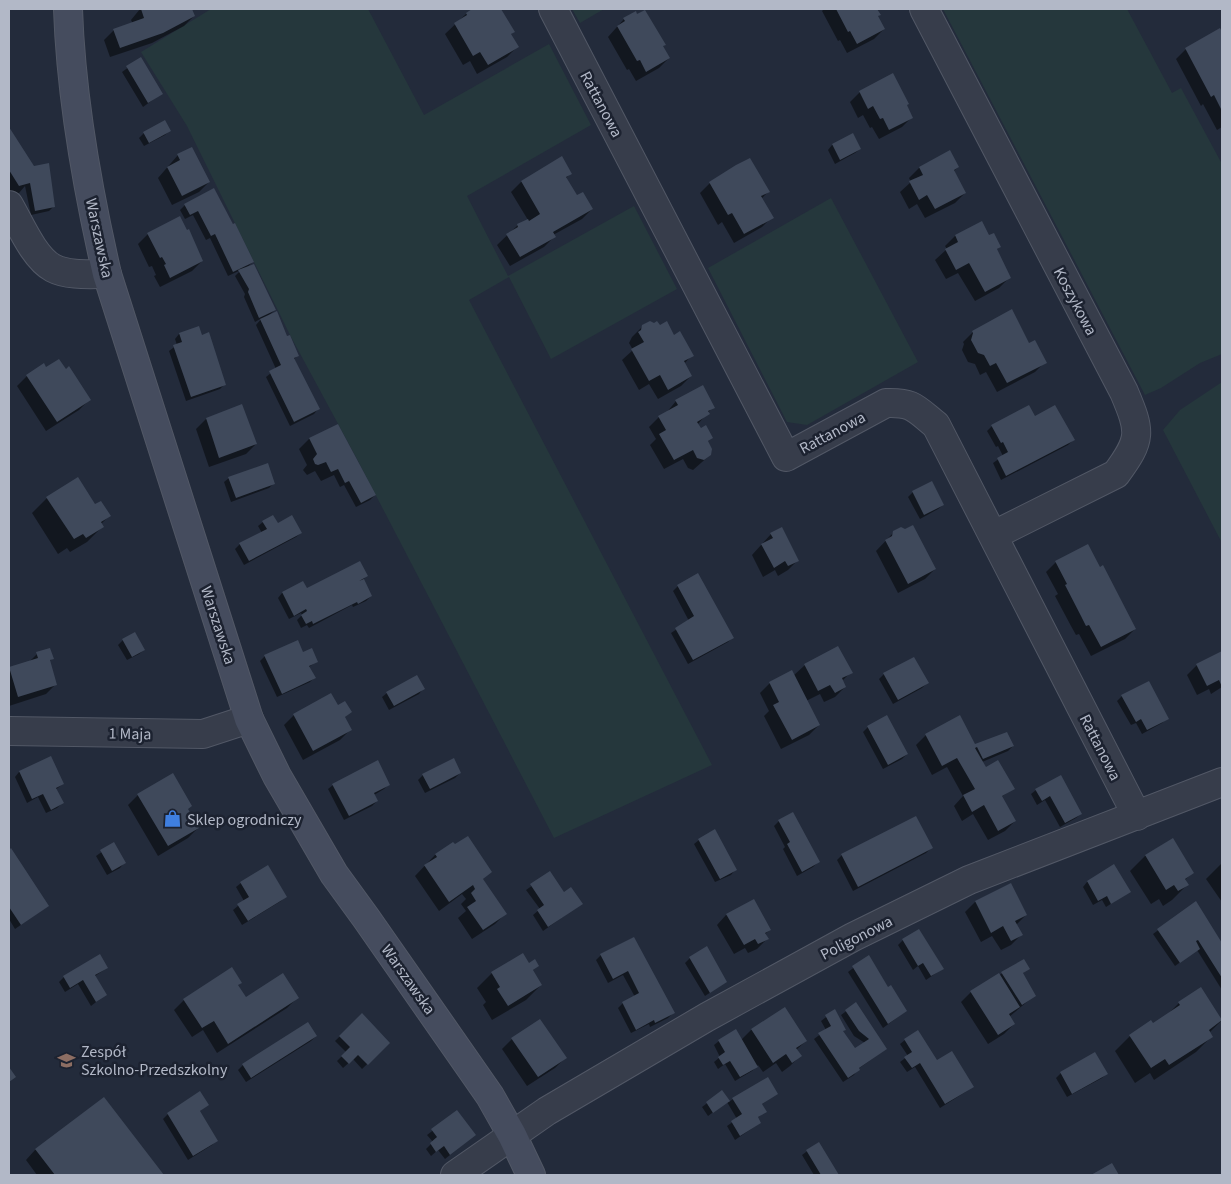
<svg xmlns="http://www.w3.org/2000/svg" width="1231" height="1184" viewBox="0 0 1231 1184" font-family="'Source Sans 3',sans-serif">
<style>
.green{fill:#25373c}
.shadow{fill:#0007}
.building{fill:#3f495b}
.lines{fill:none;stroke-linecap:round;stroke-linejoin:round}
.street-casing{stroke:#525866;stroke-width:30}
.secondary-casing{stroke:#525866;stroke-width:30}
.street{stroke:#373d4b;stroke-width:28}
.secondary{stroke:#454c5e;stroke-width:28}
.labels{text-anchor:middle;stroke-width:5;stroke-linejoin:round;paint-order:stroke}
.street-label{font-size:16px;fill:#b2b8c7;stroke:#1c2230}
.poi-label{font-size:16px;fill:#b2b8c7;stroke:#1c2230;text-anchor:start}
</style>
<rect width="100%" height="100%" fill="#232b3b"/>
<path class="green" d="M211 9H368L424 115 549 44 591 125 467 196 508 276 634 206 677 289 551 359 509 277 469 300 712 765 554 838 357 459 290 335 187 126 141 52Z
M572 9H604L580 23Z
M943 9H1127L1172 93 1181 88 1222 164V354L1200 363 1161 388 1145 395Z
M831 198 918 362 807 425 787 422 708 268Z
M1222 382V543L1163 430 1180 410Z"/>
<path class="shadow" d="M140 9H190L194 16 184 26 152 43 110 57 104 40 114 30 133 24 131 20Z
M474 9H500L513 32 510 35 517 47 507 57 477 74 470 61 463 65 445 34 466 14Z
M824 9H876L879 15 877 17 884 29 874 39 847 53 840 40 838 41 822 11Z
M624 19 662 47 669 58 659 68 636 81 629 69 627 70 608 37Z
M1220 30 1222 34V127L1217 130 1203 104 1201 106 1176 59 1186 49Z
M140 59 161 94 143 107 122 72Z
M893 75 912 117 902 127 879 139 872 127 870 128 863 115 858 118 850 102 860 92Z
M9 130 32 166 54 206 49 211 31 215 25 186 19 193 9 196Z
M169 131 165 135 144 146 139 138 144 133Z
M852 135 860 149 855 153 835 164 828 150 832 145Z
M950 152 958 167 954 171 965 193 955 203 925 218 917 204 909 209 900 192 911 182 909 178 919 168Z
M178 155 209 182 199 192 172 205 158 178Z
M562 158 571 173 566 178 576 197 592 209 582 219 553 235 554 237 544 247 510 266 497 245 518 225 528 220 511 192 521 182Z
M710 183 768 192 761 199 772 217 762 227 734 243 722 222 718 225 700 193Z
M214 189 253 262 246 268 275 310 268 316 286 338 297 356 294 359 318 409 314 414 290 426 266 377 276 369 256 325 262 318 255 322 244 297 245 294 235 276 241 270 228 276 210 238 206 240 193 215 185 219 180 210 185 205Z
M981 223 989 237 1000 247 996 250 1009 278 999 288 975 301 958 273 946 279 935 260 947 249 945 246 955 236Z
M148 234 202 261 192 271 160 287 154 276 156 275 152 266 149 267 138 244Z
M643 326 674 336 692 355 684 364 691 376 681 386 658 399 649 384 639 390 622 360 633 350 629 343 632 337Z
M973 332 1029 345 1045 362 1035 372 997 392 986 372 980 375 975 364 968 362 962 350 964 344 963 342Z
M179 334 201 336 224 385 220 389 186 401 169 351 177 345 175 339Z
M46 368 89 400 79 410 46 431 17 386 27 376Z
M676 401 713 407 697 425 712 438 707 442 710 455 693 470 688 468 683 459 664 469 650 445 656 439 649 427 659 417 667 412Z
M1035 418 1073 440 1068 445 1001 480 993 463 1003 456 998 446 996 447 987 431 992 426Z
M206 419 256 444 246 454 209 467 196 429Z
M338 425 375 495 370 500 356 507 344 485 340 487 334 475 321 481 315 471 307 475 303 470 307 465 299 449 309 439Z
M229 478 274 483 269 488 231 502 224 482Z
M913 492 943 505 938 509 920 519 908 497Z
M47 498 95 506 110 515 101 524 102 527 87 542 70 552 67 548 58 554 32 513Z
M263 522 278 525 301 533 296 537 244 565 235 549 240 544 262 533 258 526Z
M894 532 935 569 925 579 898 593 876 551Z
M771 534 798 560 788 570 778 576 775 570 763 577 752 555Z
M1056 562 1135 629 1125 639 1091 656 1079 634 1076 635 1071 626 1055 596 1058 594 1046 572Z
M366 576 363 580 371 596 366 601 353 607 352 605 309 628 307 625 301 628 297 620 302 615 301 613 289 619 278 598 282 593 303 582 307 590Z
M678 586 732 638 728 642 688 664 671 633 689 621 673 591Z
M123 640 144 650 139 654 127 660 118 645Z
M1222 653V687L1211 694 1209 689 1197 695 1187 675 1197 665Z
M37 654 52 658 49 662 56 684 46 694 9 706V669L28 663Z
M303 654 317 661 309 667 314 678 310 682 277 697 260 661 265 656Z
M805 665 851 672 842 681 845 687 835 697 824 702 820 694 806 701 819 725 809 735 781 749 764 716 769 711 760 693 770 683 793 676Z
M884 674 927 683 922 688 893 704 879 679Z
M423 689 419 694 389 710 382 697 387 693Z
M1122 696 1167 718 1162 723 1142 734 1136 723 1131 725 1117 701Z
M337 706 350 712 344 718 350 730 340 740 303 760 284 725 294 715Z
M868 727 907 754 902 759 883 769 863 732Z
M926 735 975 745 1013 746 1008 751 982 762 986 769 1013 789 1001 797 1015 821 1005 831 988 840 973 814 962 821 954 806 963 796 947 767 932 775 916 745Z
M50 758 63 784 55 790 62 803 57 808 46 813 38 797 27 803 15 777 19 772Z
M460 773 455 778 425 793 418 780 423 775Z
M1061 777 1081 814 1076 818 1060 827 1045 800 1037 805 1031 794 1036 790Z
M389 784 384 789 374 795 377 801 372 806 344 820 328 789 333 785Z
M138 795 187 810 198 828 188 838 158 856 128 805Z
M779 821 818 862 813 867 797 876 783 849 785 847 774 826Z
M1172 839 1193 872 1185 880 1187 885 1172 900 1163 906 1159 899 1151 904 1130 871 1145 856Z
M699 840 735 870 731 875 715 882 694 844Z
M453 843 490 872 482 880 505 914 495 924 472 939 458 918 466 911 461 904 466 899 462 894 439 911 415 876 435 855Z
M113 844 124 863 120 868 107 875 96 856Z
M931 848 926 853 853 891 837 860 842 855Z
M10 850 48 906 15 929 9 919V851Z
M1222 863V902L1206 879Z
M1114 866 1129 892 1106 907 1102 900 1093 905 1083 887 1087 882Z
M550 873 564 893 581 904 543 931 533 915 540 909 526 890Z
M241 883 285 897 281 901 242 925 233 910 244 901 236 887Z
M1011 885 1026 915 1016 925 1021 935 1011 945 1001 950 992 936 981 942 965 912 975 902Z
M1195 903 1222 946V990L1197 950 1175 966 1153 934Z
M726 915 770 930 765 934 767 939 757 949 748 953 745 948 734 954 717 925Z
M633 938 673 1013 668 1018 650 1027 649 1024 631 1033 618 1008 623 1003 635 997 623 975 608 983 596 960 601 955Z
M903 940 942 969 926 980 918 966 913 970 898 945Z
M100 956 107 968 95 976 105 995 91 1006 78 984 65 992 59 982 64 977Z
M868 957 887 989 906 1011 883 1028 848 972Z
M690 958 726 982 705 996 685 963Z
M1023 961 1028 968 1022 974 1034 996 1009 1017 1014 1024 1004 1034 988 1044 961 1002 971 992Z
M528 965 538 966 532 971 541 985 526 1000 492 1020 483 1005 486 1002 477 988 492 973Z
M237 985 246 999 297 998 287 1008 217 1053 203 1030 192 1037 174 1010 184 1000Z
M1201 989 1221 1021 1209 1033 1211 1037 1196 1052 1154 1080 1150 1073 1135 1083 1115 1051 1130 1036 1153 1025 1166 1016 1179 1003Z
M856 1004 886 1049 858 1069 854 1075 843 1082 814 1039 826 1030 821 1021 834 1011 842 1032 855 1050 865 1043 854 1036 841 1015Z
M784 1009 806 1041 796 1050 800 1056 790 1066 782 1072 776 1063 763 1072 758 1065 752 1071 735 1081 725 1064 718 1069 714 1062 720 1057 714 1045 719 1041 741 1040 751 1030Z
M362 1015 389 1043 362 1069 353 1059 343 1068 337 1061 346 1052 335 1041Z
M539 1021 565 1058 555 1068 527 1086 502 1049 512 1039Z
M316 1036 311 1041 246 1082 238 1070 243 1065Z
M905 1040 936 1062 972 1087 967 1091 940 1108 915 1067 907 1072 900 1062 908 1056 900 1044Z
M1061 1073 1106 1074 1102 1078 1067 1097 1056 1078Z
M722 1092 729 1102 733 1099 776 1094 761 1105 765 1112 757 1118 760 1123 735 1140 727 1126 737 1119 727 1102 708 1116 702 1107Z
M104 1098 163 1175H37L26 1160 35 1150Z
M207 1105 199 1112 216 1141 212 1145 188 1160 163 1119 168 1114Z
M457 1112 475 1135 445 1159 438 1150 431 1156 426 1149 433 1142 427 1135Z
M818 1143 838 1175H814L802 1155Z"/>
<path class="building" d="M141 9H192L195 16 163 33 120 48 113 29 144 18Z
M472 9H501L515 32 511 34 519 47 488 65 480 52 473 56 454 23 467 15 466 13Z
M836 9H877L881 15 878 16 885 29 857 44 850 31 848 32Z
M645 10 666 45 663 46 670 58 646 72 640 60 637 61 617 26 625 21 623 18 636 11 637 14Z
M1220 28 1222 32V111L1214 95 1211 97 1185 48Z
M141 57 163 94 148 103 126 66Z
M893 73 909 104 907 105 913 118 889 130 883 118 880 119 873 106 868 109 859 91Z
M165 120 171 131 149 143 143 132Z
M9 127 34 166 49 163 55 207 35 211 30 183 19 186 9 170Z
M853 133 861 149 840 160 832 144Z
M192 147 210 182 182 196 167 167 180 160 177 154Z
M950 150 959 167 954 170 966 193 935 209 927 195 919 200 909 181 923 175 919 167Z
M562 156 572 174 566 177 577 195 583 192 593 209 553 232 556 237 520 257 506 234 518 227 517 224 528 219 529 221 540 214 521 181Z
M750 158 770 192 761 196 774 218 744 234 732 213 728 215 709 182 736 165Z
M214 188 233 224 235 223 254 262 233 272 215 234 211 236 198 211 190 215 184 204Z
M180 216 187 230 189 229 203 261 170 278 164 265 166 264 162 257 160 258 147 233Z
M982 221 989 235 994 233 1001 247 997 249 1011 278 985 292 969 263 956 270 945 249 958 242 955 235Z
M254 264 276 310 259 318 248 292 249 289 238 270Z
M1012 309 1029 343 1035 340 1047 363 1007 383 996 363 990 366 984 355 978 353 971 340 973 333 972 331Z
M277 311 287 336 290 335 299 356 294 358 320 409 294 422 269 371 281 365 260 319Z
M650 321 654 323 657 321 660 325 667 321 674 335 680 331 694 356 684 361 692 376 668 390 660 375 649 381 631 349 644 342 638 332 641 330 642 325Z
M199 326 202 335 209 332 226 385 191 397 173 345 182 342 179 333Z
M59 359 66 369 69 366 91 400 57 422 26 375 44 363 46 367Z
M703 385 715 408 708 411 710 414 697 422 701 428 706 425 713 438 708 441 712 449 711 455 704 460 697 458 693 450 674 460 659 434 666 430 658 416 678 405 675 400Z
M242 404 257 444 219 458 206 418Z
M1029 405 1035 416 1055 405 1075 440 1006 476 997 458 1008 452 1003 442 1001 443 991 425Z
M338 424 376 495 361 503 349 481 345 483 338 469 331 472 326 462 318 465 315 464 313 459 317 454 309 438Z
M268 463 275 484 236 498 228 477Z
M78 477 95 504 101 501 111 516 101 522 104 527 86 538 83 534 74 539 46 497Z
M932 481 944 505 924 515 912 491Z
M273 515 278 523 292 515 302 533 249 561 239 543 267 529 262 521Z
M913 525 936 569 908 584 885 540 892 536 893 531 901 527 905 529Z
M782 527 799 561 788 566 785 561 774 568 761 544 773 538 770 533Z
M1088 544 1100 567 1103 565 1136 629 1101 647 1089 625 1086 626 1081 616 1065 585 1067 584 1055 561Z
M360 561 368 576 359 581 364 579 372 596 358 604 357 602 313 624 312 621 306 624 301 615 307 611 306 609 294 616 282 592 303 581 307 588Z
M698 573 734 638 693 660 675 628 694 616 677 585Z
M135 632 145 650 132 657 122 639Z
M298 640 303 652 312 648 318 662 309 666 316 678 282 694 264 655Z
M838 646 853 673 842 678 846 687 835 693 830 685 818 691 804 664Z
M50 648 54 659 50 660 57 685 18 697 9 667 38 658 36 652Z
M1222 651V687L1219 680 1207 686 1196 664Z
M914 657 929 683 898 700 883 673Z
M792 670 820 725 792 740 773 705 779 702 769 682Z
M417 675 425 689 394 706 386 692Z
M1149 681 1169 719 1147 730 1141 719 1136 722 1121 695Z
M331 693 338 705 345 701 352 712 345 717 352 730 313 751 293 714Z
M887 715 908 754 888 765 867 726Z
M960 715 975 744 1007 732 1014 746 983 759 977 747 975 748 986 767 998 760 1015 789 1002 796 1016 821 998 831 984 805 972 812 963 795 975 789 957 758 942 766 925 734Z
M51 756 64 784 56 788 64 803 51 810 43 794 32 799 19 771Z
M454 758 461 773 430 789 422 774Z
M378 760 390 785 374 793 378 801 349 816 332 784Z
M173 773 192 806 188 809 199 828 168 846 137 794Z
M1061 775 1082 814 1065 823 1050 796 1042 801 1035 789Z
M793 812 820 862 802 872 787 844 790 842 778 820Z
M916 816 933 848 858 887 841 854Z
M715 829 737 870 720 879 698 839Z
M468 836 492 872 483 879 507 914 483 930 467 907 476 901 471 893 475 889 473 885 449 902 424 865 437 857 435 854 453 842 455 844Z
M1173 838 1194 873 1185 879 1189 885 1178 891 1174 885 1166 890 1145 855Z
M114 842 126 863 112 871 100 850Z
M11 848 49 906 21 925 9 907V850Z
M1114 864 1131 892 1111 904 1107 896 1098 901 1087 881Z
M268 865 287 897 248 921 237 904 249 897 240 882Z
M550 871 564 892 571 887 583 904 548 927 537 910 544 905 530 884Z
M1011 883 1027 915 1015 921 1023 935 1011 941 1003 926 991 933 975 901Z
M754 899 771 930 765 933 769 939 758 944 755 939 744 945 726 914Z
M1196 901 1222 943V978L1198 940 1196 941 1200 949 1180 963 1157 929Z
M919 929 944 969 931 976 923 963 918 966 902 939Z
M634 937 675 1013 655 1023 654 1020 636 1030 622 1002 639 993 628 971 613 979 600 954Z
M707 946 727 982 710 993 689 957Z
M523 953 529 963 535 959 539 966 533 970 542 985 508 1006 497 989 500 987 491 972Z
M100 954 108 968 95 975 107 995 96 1002 83 980 70 988 63 976Z
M869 955 888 987 891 985 907 1011 888 1024 852 966Z
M1024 959 1030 969 1023 973 1036 996 1022 1005 1001 972Z
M232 967 242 983 238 985 246 997 283 973 299 998 228 1044 214 1021 202 1028 183 999Z
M999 973 1020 1007 1009 1014 1015 1024 998 1035 970 991Z
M1201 987 1222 1020 1209 1030 1213 1037 1169 1065 1165 1059 1151 1068 1129 1035 1151 1020 1153 1023 1180 1005 1178 1002Z
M856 1002 887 1049 859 1068 860 1070 848 1078 818 1033 831 1026 825 1015 835 1009 846 1030 843 1031 855 1048 869 1039 859 1031 845 1010Z
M785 1007 807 1041 796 1048 802 1056 792 1063 786 1054 773 1063 751 1029Z
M362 1013 390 1043 368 1065 358 1055 349 1064 341 1056 350 1047 339 1036Z
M540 1019 567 1058 538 1077 511 1038Z
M308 1022 317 1036 251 1078 242 1064Z
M736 1029 758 1067 740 1077 730 1061 723 1065 718 1057 725 1052 718 1040Z
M918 1030 937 1060 952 1051 974 1087 945 1104 920 1063 912 1068 904 1057 912 1052 904 1039Z
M1095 1052 1108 1074 1072 1094 1060 1072Z
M9 1067 16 1077 9 1082Z
M768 1077 778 1094 762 1104 767 1112 758 1117 761 1123 740 1136 731 1121 742 1114 732 1098Z
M722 1090 730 1101 713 1113 706 1102Z
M200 1091 209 1105 200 1111 218 1141 193 1156 167 1113Z
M104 1097 164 1175H55L35 1149Z
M457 1110 476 1135 450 1155 444 1146 436 1152 430 1143 437 1137 431 1129Z
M819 1142 839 1175H821L806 1150Z
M1112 1163 1119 1175H1091Z"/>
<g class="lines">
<defs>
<path id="street" d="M553 9 786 457 886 403C913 402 915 408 936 425L1137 816
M924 9 1124 392C1141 432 1142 439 1116 474L994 535
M9 205C20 224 34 258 53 268 68 276 91 274 107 274
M9 731 203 734 249 719
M455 1175 547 1111 707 1017 853 937 969 880 1222 782"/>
<path id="secondary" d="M68 9C71 98 87 187 107 274L249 719 277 776 334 874 366 918 490 1096 512 1135 531 1175"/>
</defs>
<use href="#street" class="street-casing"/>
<use href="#secondary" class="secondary-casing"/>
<use href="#street" class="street"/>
<use href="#secondary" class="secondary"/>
</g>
<defs>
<symbol id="shop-bare" viewBox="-9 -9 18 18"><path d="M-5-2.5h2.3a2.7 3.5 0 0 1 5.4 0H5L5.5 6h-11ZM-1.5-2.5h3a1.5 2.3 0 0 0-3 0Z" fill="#3f7fe0" stroke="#1c2230" stroke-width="2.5" paint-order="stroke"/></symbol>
<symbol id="school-bare" viewBox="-9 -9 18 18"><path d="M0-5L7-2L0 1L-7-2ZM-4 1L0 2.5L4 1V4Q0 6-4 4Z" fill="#8d6e63" stroke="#1c2230" stroke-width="2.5" paint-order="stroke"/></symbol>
</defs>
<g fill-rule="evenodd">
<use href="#shop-bare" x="160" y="806" width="25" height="25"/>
<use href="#school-bare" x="54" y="1048" width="25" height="25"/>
</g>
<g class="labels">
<g class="street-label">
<text transform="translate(602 104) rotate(62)" y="6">Rattanowa</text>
<text transform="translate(100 238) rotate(78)" y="6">Warszawska</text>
<text transform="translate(1076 301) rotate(62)" y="6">Koszykowa</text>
<text transform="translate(832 432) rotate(-28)" y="6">Rattanowa</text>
<text transform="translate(219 625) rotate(72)" y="6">Warszawska</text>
<text transform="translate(130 733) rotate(1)" y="6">1 Maja</text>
<text transform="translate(1101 747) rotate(63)" y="6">Rattanowa</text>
<text transform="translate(856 937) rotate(-27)" y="6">Poligonowa</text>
<text transform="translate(409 979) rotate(55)" y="6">Warszawska</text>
</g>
<g class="poi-label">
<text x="187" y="825">Sklep ogrodniczy</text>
<text x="81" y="1057">Zespół<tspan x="81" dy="18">Szkolno-Przedszkolny</tspan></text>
</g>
</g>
<rect width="1231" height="1184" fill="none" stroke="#b2b8c7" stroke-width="20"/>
</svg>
